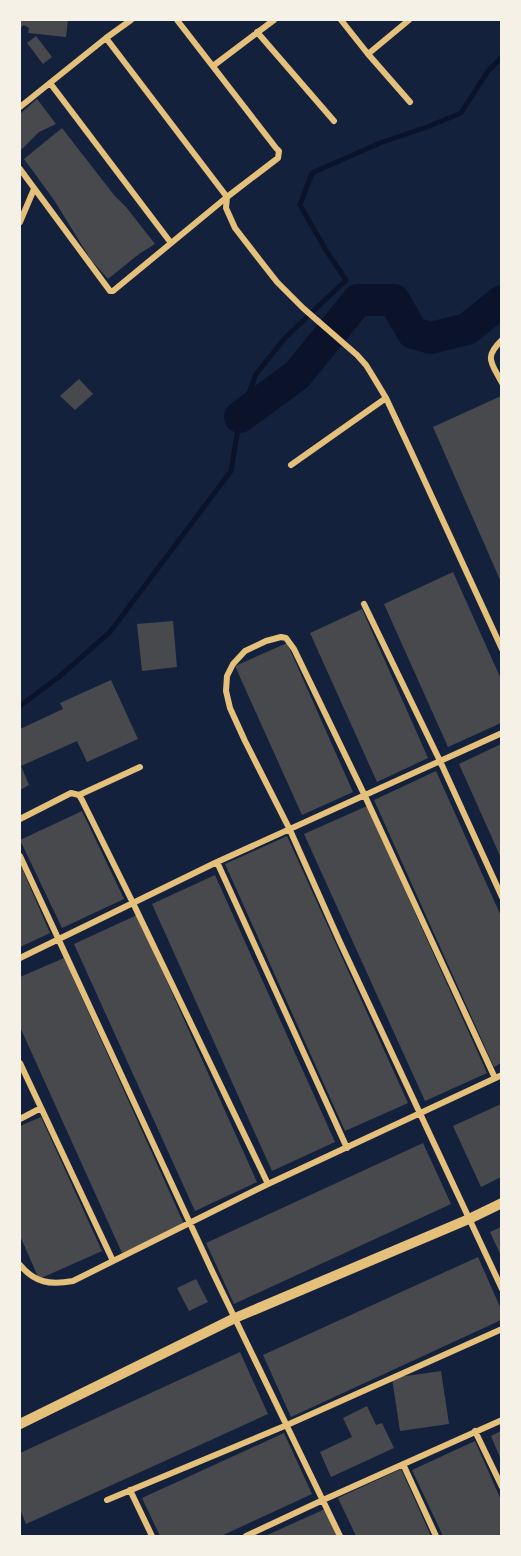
<svg xmlns="http://www.w3.org/2000/svg" width="521" height="1556" viewBox="0 0 521 1556" font-family="'DejaVu Sans',sans-serif">
<style>
.lines{fill:none;stroke-linecap:round;stroke-linejoin:round}
.stream{stroke:#0b132b;stroke-width:5}
.river{stroke:#0b132b;stroke-width:32}
.building{fill:#48494c}
.minor{stroke:#e5c07b;stroke-width:6}
.secondary{stroke:#e5c07b;stroke-width:10}
</style>
<rect width="100%" height="100%" fill="#14213d"/>
<g class="lines">
<path class="stream" d="M20 706 60 676 110 632 231 471 240 417 256 374 285 338 346 280 327 252 300 205 312 173 380 143 427 127 461 113 488 71 502 57"/>
<path class="river" d="M240 417 297 375 358 300H394L413 333 431 338 467 329 502 301"/>
</g>
<path class="building" d="M20 20H68L66 37 28 33 29 28 24 25 20 28Z
M36 36 52 57 43 64 27 43Z
M37 99 56 124 39 132 20 151V114Z
M62 128 114 195 126 207 155 244 139 254 108 279 91 260 54 200 24 159Z
M79 379 93 394 75 410 60 396Z
M501 396V582L433 427Z
M453 572 501 679V723L448 747 384 604Z
M362 609 428 758 377 782 310 633Z
M173 621 177 667 142 671 137 624Z
M287 643 353 792 302 815 235 666Z
M111 680 138 739 87 762 77 741 21 766 29 785 20 790V729L63 709 60 703Z
M501 744V858L459 764Z
M436 771 501 916V1063L494 1067 374 800Z
M367 806 487 1073 425 1101 304 834Z
M82 811 124 899 62 928 20 840Z
M287 836 408 1103 345 1131 225 864Z
M20 864 50 933 20 947Z
M215 875 335 1142 272 1171 152 904Z
M137 915 257 1182 195 1211 74 944Z
M64 958 184 1224 122 1253 20 1027V977Z
M501 1104V1177L481 1187 453 1126Z
M41 1117 102 1251 39 1279 20 1236V1126Z
M423 1143 451 1204 234 1304 206 1243Z
M501 1227V1256L490 1232Z
M478 1257 501 1309V1320L291 1417 263 1355Z
M196 1279 208 1302 189 1311 177 1288Z
M240 1352 268 1414 26 1524 20 1509V1453Z
M441 1371 449 1424 400 1431 392 1378Z
M367 1406 376 1425 382 1423 394 1448 331 1477 320 1452 352 1437 343 1418Z
M501 1431V1460L491 1436Z
M284 1433 312 1494 221 1536H160L142 1498Z
M475 1441 501 1500V1536H443L412 1470Z
M401 1469 431 1536H356L338 1498Z
M325 1509 337 1536H265Z"/>
<g class="lines">
<path class="minor" d="M341 20 368 54 410 102
M257 32 334 121
M106 38 227 197
M368 54 409 20
M213 66 274 20
M50 83 171 243
M20 107 106 38 131 20
M20 169 110 291H113L227 197 278 158 279 151 276 148 177 20
M227 197 226 208 235 228 259 259 277 282 303 308 357 355 366 365 374 378 386 398 409 447 502 649
M20 222 34 189
M502 340C483 358 492 363 502 383
M291 465 386 398
M364 604 440 761 502 897
M79 795 140 767
M20 819 71 793 79 795 82 800 133 903 268 1184
M20 856 213 1273 340 1536
M217 862 347 1148
M20 958 217 862 502 733
M20 1063 113 1261
M495 1078 364 794 294 649 286 638 281 637 266 641 245 651 233 664 227 676 226 691 230 708 245 741 290 830 339 940 502 1289
M20 1119 41 1108
M20 1265C35 1283 50 1285 73 1281L268 1184 502 1075
M475 1431 502 1487
M403 1464 436 1536
M130 1490 152 1536
M107 1500 287 1425 502 1329
M246 1536 323 1500 502 1420"/>
<path class="secondary" d="M20 1424 235 1318 469 1219 502 1203"/>
</g>
<rect width="521" height="1556" fill="none" stroke="#f6f1e7" stroke-width="42"/>
</svg>
